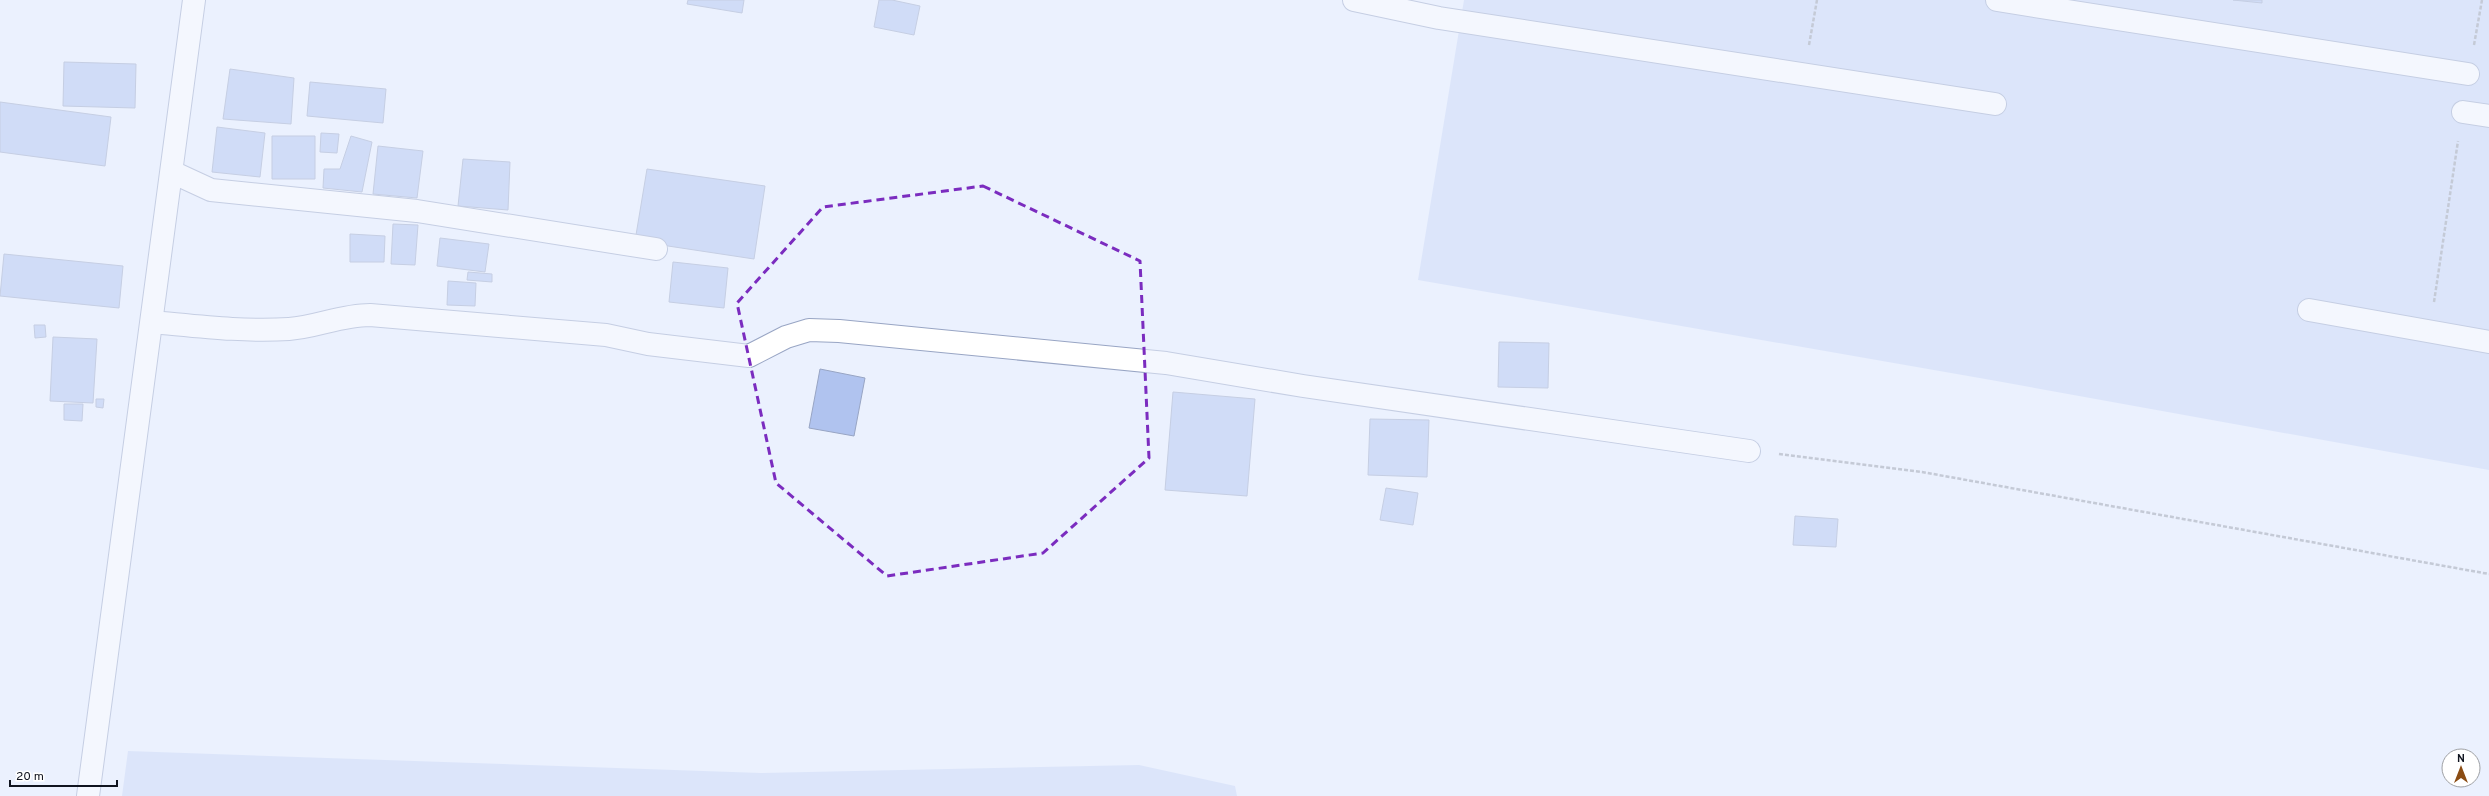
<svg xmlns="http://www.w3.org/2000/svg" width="2489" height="796" viewBox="0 0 2489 796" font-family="Overpass,sans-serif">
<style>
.green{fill:#cad8f7}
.building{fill:#b0c3ef;stroke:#98a5c4}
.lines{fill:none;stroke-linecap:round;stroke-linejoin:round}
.minor-casing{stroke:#98a5c4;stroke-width:24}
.tertiary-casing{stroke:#98a5c4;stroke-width:24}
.path{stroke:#969ba7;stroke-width:2.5;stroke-dasharray:4 2;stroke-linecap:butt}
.minor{stroke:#fff;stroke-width:22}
.tertiary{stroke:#fff;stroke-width:22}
.marked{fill:none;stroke:#7b2cbf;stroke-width:3;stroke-dasharray:8 5;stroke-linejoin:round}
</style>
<rect width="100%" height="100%" fill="#ebf1fe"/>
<path class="green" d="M1464 0H2489V470L1991 380 1418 280Z
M128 751 761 773 1139 765 1235 786 1237 796H122Z"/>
<path class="building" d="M688 0H744L742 13 687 4Z
M879 0H892L920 6 914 35 874 27Z
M2233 0H2262V3Z
M64 62 136 64 135 108 63 106Z
M230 69 294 78 291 124 223 119Z
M310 82 386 89 383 123 307 116Z
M0 102 111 117 105 166 0 152Z
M217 127 265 133 260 177 212 172Z
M321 133 339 134 337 153 320 152Z
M272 136H315V179H272Z
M351 136 372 142 362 192 323 188 324 169H340Z
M378 146 423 151 417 198 373 194Z
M463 159 510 162 508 210 458 206Z
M647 169 765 186 754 259 635 241Z
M393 224 418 225 415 265 391 264Z
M350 234 385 236 384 262H350Z
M440 238 489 244 485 272 437 266Z
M4 254 123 266 119 308 0 296Z
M673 262 728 268 724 308 669 302Z
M468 272 492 274V282L467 280Z
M448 281 476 283 475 306 447 305Z
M34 325H45L46 337 35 338Z
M53 337 97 339 93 403 50 401Z
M1499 342 1549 343 1548 388 1498 387Z
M820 369 865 378 854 436 809 428Z
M1173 392 1255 399 1247 496 1165 490Z
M96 399H104L103 408 96 407Z
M64 404H83L82 421 64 420Z
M1370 419 1429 420 1427 477 1368 475Z
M1386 488 1418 493 1413 525 1380 520Z
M1795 516 1838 519 1836 547 1793 545Z"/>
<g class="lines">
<defs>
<path id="minor" d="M1354 0 1439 18 1995 104
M1997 0 2468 74
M2463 112 2489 116
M172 172 211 190 417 211 656 249
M2309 310 2489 342
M152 322C197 326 243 332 289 329 317 327 341 315 370 315L606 335 648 344 749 356 786 337 809 330 839 331 1166 363 1303 386 1749 451"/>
<path id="tertiary" d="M88 796 194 0"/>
</defs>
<use href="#minor" class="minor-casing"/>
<use href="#tertiary" class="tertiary-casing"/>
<path class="path" d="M1809 45 1817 0
M2474 45 2482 0
M2434 302 2458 141
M1779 454 1922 472 2489 574"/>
<use href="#minor" class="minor"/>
<use href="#tertiary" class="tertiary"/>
</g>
<path d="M0 0H2489V796H0ZM983 186 1140 261 1149 458 1043 553 887 576 776 483 737 303 823 207Z" fill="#ebf1fe" fill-opacity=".55" fill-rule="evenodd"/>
<path class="marked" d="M983 186 1140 261 1149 458 1043 553 887 576 776 483 737 303 823 207Z"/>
<g transform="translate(2461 768)"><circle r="19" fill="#ffffff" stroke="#9fa1a5"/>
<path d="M0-3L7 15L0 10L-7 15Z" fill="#8b4c13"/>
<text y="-6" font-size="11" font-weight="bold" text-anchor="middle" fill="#10141f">N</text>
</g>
<path d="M10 780v6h107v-6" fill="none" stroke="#10141f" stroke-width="2"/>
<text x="16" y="780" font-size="12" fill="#10141f" stroke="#ffffff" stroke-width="3" paint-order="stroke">20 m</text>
</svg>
